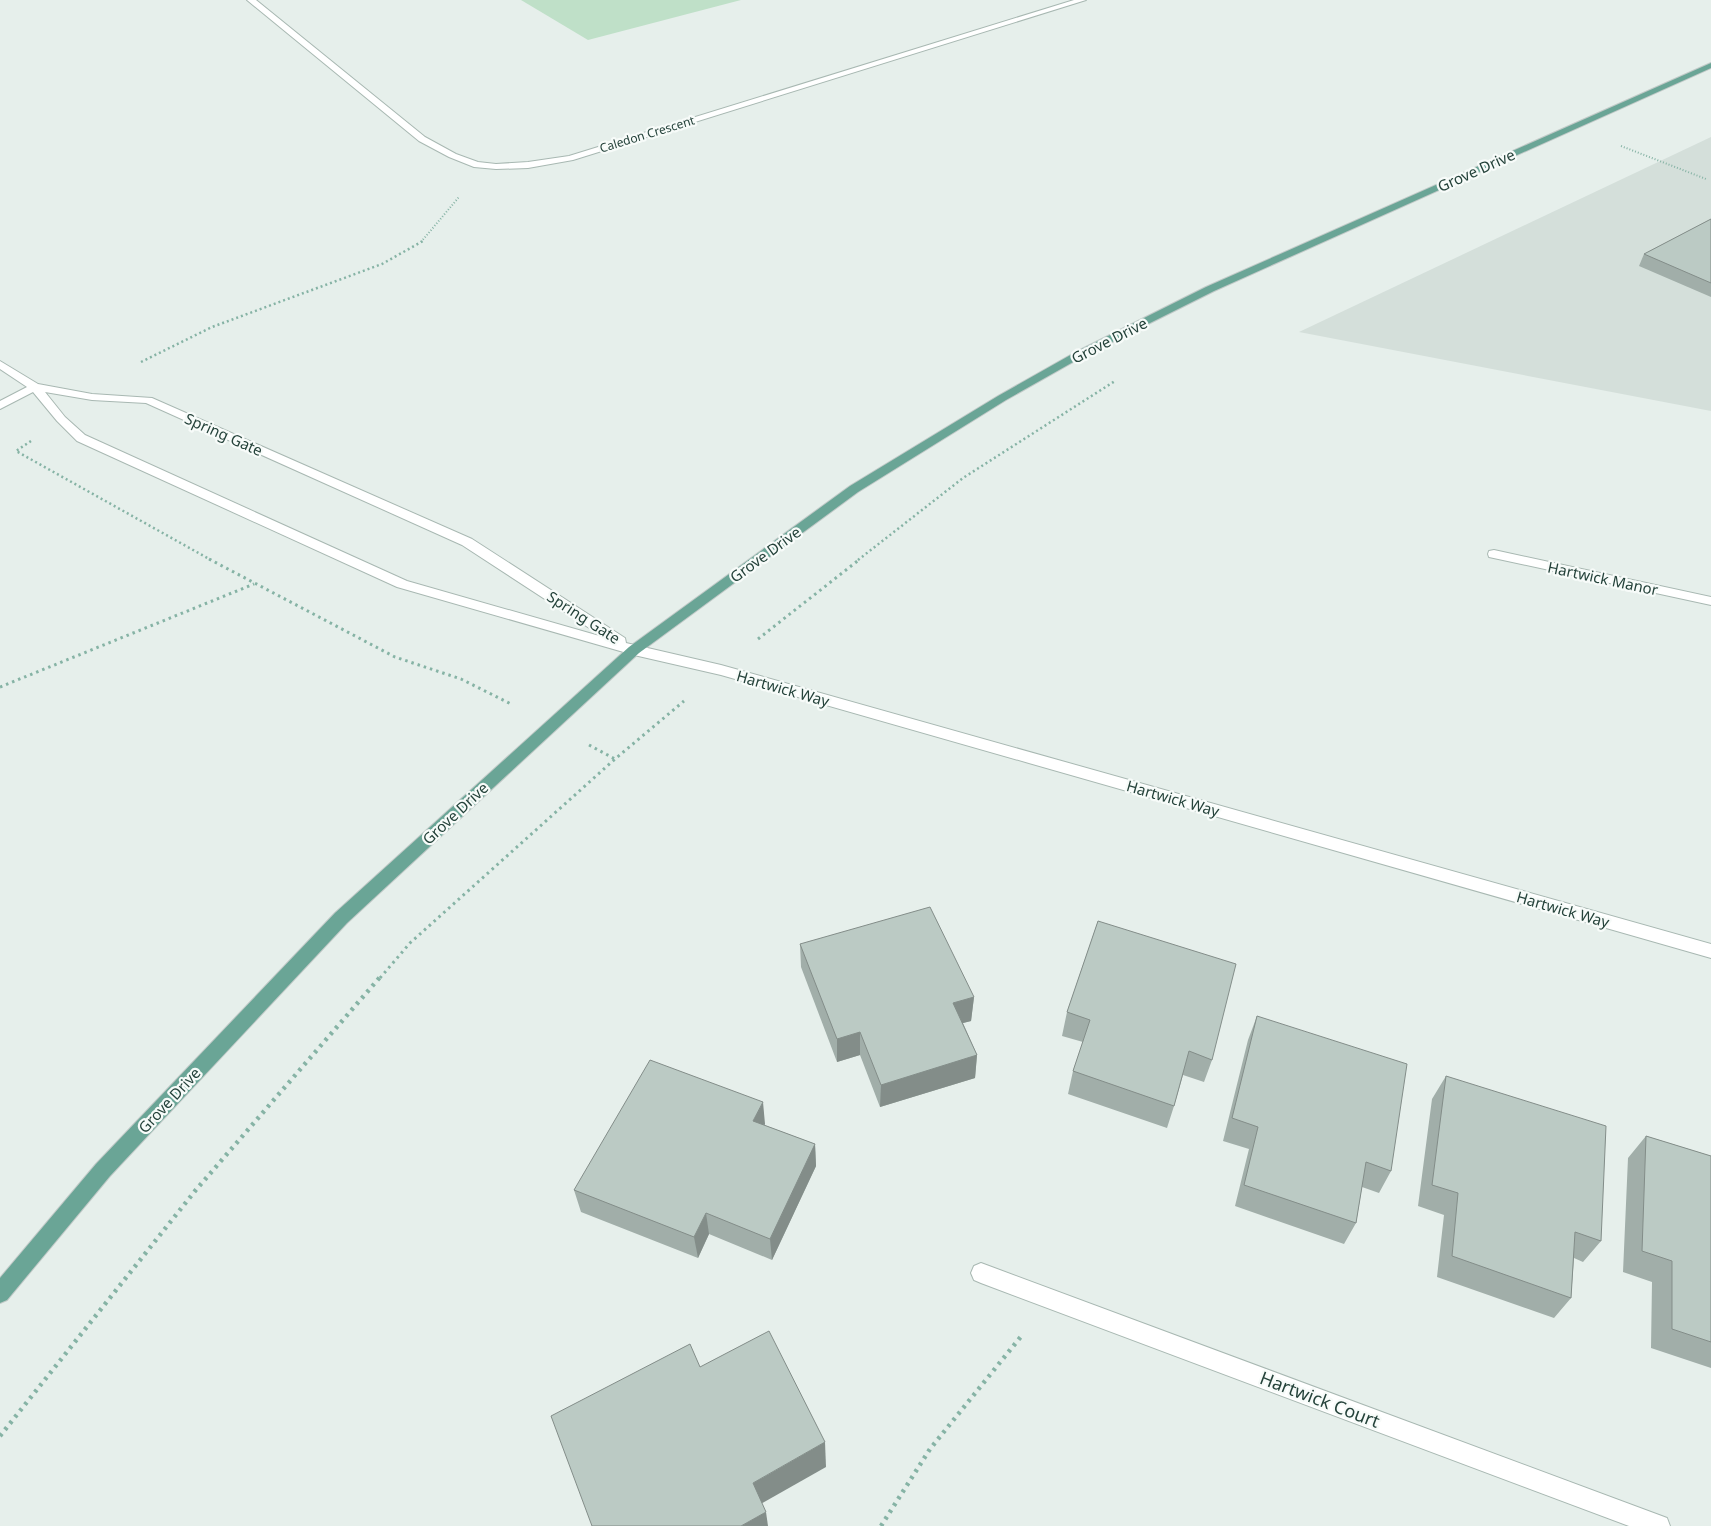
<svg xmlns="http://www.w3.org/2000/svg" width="1711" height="1526" font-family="'Noto Sans',sans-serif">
<rect width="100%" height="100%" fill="#e6efeb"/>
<!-- built -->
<path fill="#d4dfda" d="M 1711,137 L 1711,411 L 1299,332 Z"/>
<!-- green -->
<path fill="#bfe0c8" d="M 521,0 L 741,0 L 588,40 Z"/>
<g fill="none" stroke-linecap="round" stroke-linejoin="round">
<!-- minor casing -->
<g stroke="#a8b8b2" stroke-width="2">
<g id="minor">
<path d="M 247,0 L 256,0 L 425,137 L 456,154 L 478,162 L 496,164 L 528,162 L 569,156 L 1074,0 L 1086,0 L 573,160 L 528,168 L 496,169 L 474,167 L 449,157 L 419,141 Z"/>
<path d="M 0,361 L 38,384 L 92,394 L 152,398 L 472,539 L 625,638 L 626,643 L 721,665 L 1711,944 L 1711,958 L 721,675 L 634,655 L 397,587 L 77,441 L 57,421 L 33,392 L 0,409 L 0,401 L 27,387 L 0,369 ZM 45,392 L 92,400 L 146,403 L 462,545 L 603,637 L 407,581 L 85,435 L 65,417 Z"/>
<path d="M 1494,550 L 1711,597 L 1711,605 L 1489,557 L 1488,554 L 1489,551 Z"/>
<path d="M 981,1263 L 1659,1515 L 1667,1518 L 1670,1526 L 1629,1526 L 981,1283 L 974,1280 L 971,1273 L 974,1266 Z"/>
</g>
</g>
<!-- major casing -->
<g stroke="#c2cac8" stroke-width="2">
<path id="major" d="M 1711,63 L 1711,68 L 1214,291 L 1082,357 L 1006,400 L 858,492 L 639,653 L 347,923 L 110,1176 L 7,1300 L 0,1303 L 0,1278 L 96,1164 L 335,913 L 629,647 L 850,486 L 998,396 L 1074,353 L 1206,287 Z"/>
</g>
<!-- path-far3 -->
<g stroke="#86b3a5" stroke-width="2" stroke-dasharray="1 2" stroke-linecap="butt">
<path d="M 1621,146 L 1706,179"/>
<path d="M 421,242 L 459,197"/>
</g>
<!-- path-far2 -->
<g stroke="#86b3a5" stroke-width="2.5" stroke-dasharray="2 3" stroke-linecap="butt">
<path d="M 141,362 L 212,327 L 382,264 L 423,241"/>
<path d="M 31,441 L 16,451 L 211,560"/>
<path d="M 858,560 L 963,478 L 1115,381"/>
</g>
<!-- path-far1 -->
<g stroke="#86b3a5" stroke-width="3" stroke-dasharray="2.5 4" stroke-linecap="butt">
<path d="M 209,559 L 395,657 L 461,679 L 513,705"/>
<path d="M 758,639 L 860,559"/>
<path d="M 0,687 L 254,584"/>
<path d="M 589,745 L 615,759"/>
<path d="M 380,978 L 410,943 L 615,759 L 684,701"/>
</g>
<!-- path -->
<g stroke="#86b3a5" stroke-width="4.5" stroke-dasharray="3 5" stroke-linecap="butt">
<path d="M 0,1436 L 195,1191 L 381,976"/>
<path d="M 881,1526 L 930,1449 L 1023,1334"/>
</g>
<!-- minor -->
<use href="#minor" fill="#fff" fill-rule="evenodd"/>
<!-- major -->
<use href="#major" fill="#6aa596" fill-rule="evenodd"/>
</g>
<!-- wall -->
<g fill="#a1aea9">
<path d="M 1711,219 L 1711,297 L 1639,266 L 1644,254 Z"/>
<path d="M 1098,921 L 1212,1060 L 1204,1082 L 1183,1075 L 1174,1106 L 1167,1128 L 1068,1094 L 1073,1071 L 1083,1042 L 1062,1036 L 1067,1012 Z"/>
<path d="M 800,944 L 974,997 L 971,1021 L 963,1023 L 977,1055 L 975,1078 L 880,1107 L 860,1055 L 837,1062 L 801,967 Z"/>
<path d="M 1257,1016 L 1391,1171 L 1379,1193 L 1362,1187 L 1356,1223 L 1344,1244 L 1235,1206 L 1249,1149 L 1223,1141 L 1248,1040 Z"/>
<path d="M 1446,1076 L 1601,1241 L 1583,1262 L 1574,1258 L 1571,1298 L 1554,1318 L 1437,1277 L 1444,1215 L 1418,1206 L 1432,1099 Z"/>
<path d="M 765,1124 L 764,1125 L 815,1144 L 816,1166 L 772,1260 L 709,1234 L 698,1258 L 581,1212 L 574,1190 Z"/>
<path d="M 1646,1136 L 1711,1156 L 1711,1368 L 1651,1348 L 1652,1282 L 1623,1272 L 1628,1158 Z"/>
</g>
<!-- shaded-wall -->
<g fill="#838d89">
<path d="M 974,997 L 971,1021 L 951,1026 L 953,1003 Z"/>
<path d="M 860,1032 L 860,1055 L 837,1062 L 837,1039 Z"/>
<path d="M 977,1055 L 975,1078 L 880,1107 L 881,1085 Z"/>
<path d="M 763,1102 L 765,1124 L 755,1143 L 753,1121 Z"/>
<path d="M 815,1144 L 816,1166 L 772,1260 L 770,1239 Z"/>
<path d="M 706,1213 L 709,1234 L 698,1258 L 694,1237 Z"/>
<path d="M 825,1442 L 826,1467 L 757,1506 L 753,1483 Z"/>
<path d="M 766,1512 L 768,1526 L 741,1526 Z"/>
</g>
<!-- building -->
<g fill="#bbcac4" stroke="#838d89">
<path d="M 1711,219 L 1711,283 L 1644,254 Z"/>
<path d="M 930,907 L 974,997 L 953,1003 L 977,1055 L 881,1085 L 860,1032 L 837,1039 L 800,944 Z"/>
<path d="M 1098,921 L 1236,964 L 1212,1060 L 1189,1051 L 1174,1106 L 1073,1071 L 1090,1020 L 1067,1012 Z"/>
<path d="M 1257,1016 L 1407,1064 L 1391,1171 L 1366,1162 L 1356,1223 L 1244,1185 L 1258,1127 L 1232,1118 Z"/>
<path d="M 650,1060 L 763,1102 L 753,1121 L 815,1144 L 770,1239 L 706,1213 L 694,1237 L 574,1190 Z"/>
<path d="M 1446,1076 L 1606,1126 L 1601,1241 L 1575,1232 L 1571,1298 L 1452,1256 L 1458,1193 L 1432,1185 Z"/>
<path d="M 1646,1136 L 1711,1156 L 1711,1342 L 1672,1329 L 1672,1261 L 1642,1251 Z"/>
<path d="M 769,1331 L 825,1442 L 753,1483 L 766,1512 L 741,1526 L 592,1526 L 551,1416 L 690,1344 L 700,1367 Z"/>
</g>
<g text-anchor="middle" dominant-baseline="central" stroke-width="4.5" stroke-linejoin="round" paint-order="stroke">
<!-- far-street labels -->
<g font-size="12" fill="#24423a" stroke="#f7fbf9">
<text transform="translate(647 134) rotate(-17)">Caledon Crescent</text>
</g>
<!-- street labels -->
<g font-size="15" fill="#24423a" stroke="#f7fbf9">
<text transform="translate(1476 170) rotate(-24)">Grove Drive</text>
<text transform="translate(1109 340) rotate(-27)">Grove Drive</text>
<text transform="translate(224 434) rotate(24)">Spring Gate</text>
<text transform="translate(765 554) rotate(-36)">Grove Drive</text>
<text transform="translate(1603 578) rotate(12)">Hartwick Manor</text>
<text transform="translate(584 617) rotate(33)">Spring Gate</text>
<text transform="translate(783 688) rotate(16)">Hartwick Way</text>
<text transform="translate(1173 798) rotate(16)">Hartwick Way</text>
<text transform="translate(455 813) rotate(-43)">Grove Drive</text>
<text transform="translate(1563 909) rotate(16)">Hartwick Way</text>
<text transform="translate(169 1100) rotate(-47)">Grove Drive</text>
</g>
<!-- near-street labels -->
<g font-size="18" fill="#24423a" stroke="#f7fbf9">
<text transform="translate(1320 1399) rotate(21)">Hartwick Court</text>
</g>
</g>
</svg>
